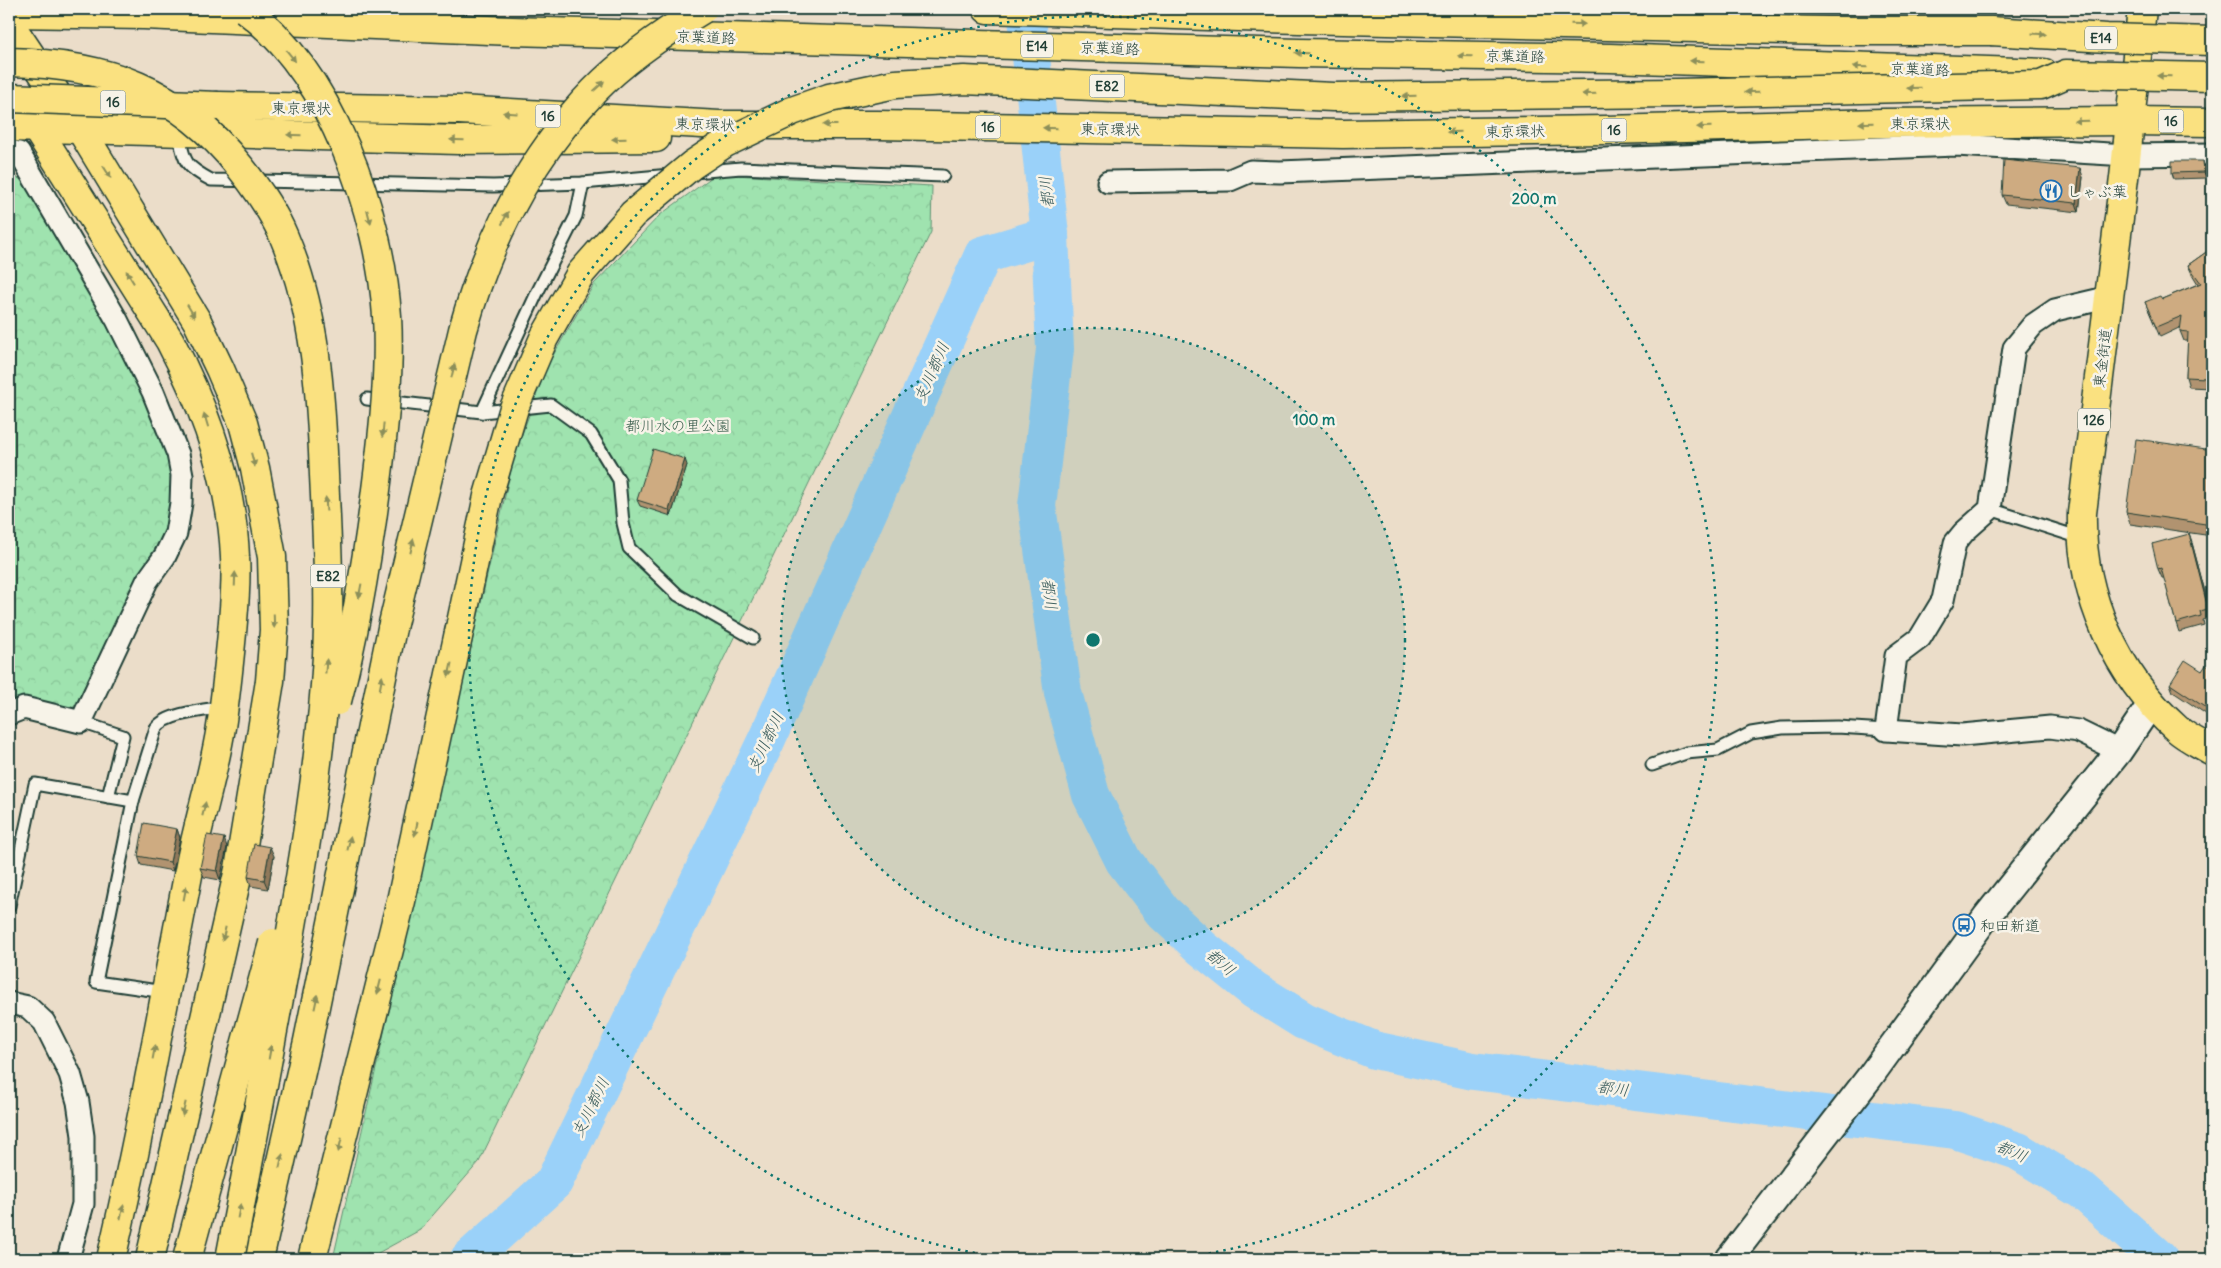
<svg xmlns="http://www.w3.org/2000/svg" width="2221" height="1268" font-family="Delius,'Klee One',sans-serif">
<defs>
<pattern id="forest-crowns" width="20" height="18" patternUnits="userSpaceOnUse" patternTransform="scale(1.25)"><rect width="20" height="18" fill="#9fe3af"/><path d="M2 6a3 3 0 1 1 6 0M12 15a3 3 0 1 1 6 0" fill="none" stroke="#88c497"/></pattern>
</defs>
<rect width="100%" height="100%" fill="#ebddc9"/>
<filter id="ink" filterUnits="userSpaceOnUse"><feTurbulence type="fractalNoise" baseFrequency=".02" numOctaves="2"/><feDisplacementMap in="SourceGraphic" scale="10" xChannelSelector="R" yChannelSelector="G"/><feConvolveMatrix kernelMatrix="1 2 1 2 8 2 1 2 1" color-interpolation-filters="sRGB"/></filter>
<g filter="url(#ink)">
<!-- forest -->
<g fill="url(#forest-crowns)" stroke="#5f9072">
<path d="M 9,174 L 30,184 L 124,352 L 168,448 L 171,480 L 171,509 L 164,534 L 133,583 L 104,649 L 74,707 L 66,709 L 15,698 L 11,701 L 9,706 Z"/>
<path d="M 716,174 L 932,186 L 931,232 L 479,1162 L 420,1230 L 367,1259 L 333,1259 L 514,456 L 547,366 L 594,284 L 660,215 Z"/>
</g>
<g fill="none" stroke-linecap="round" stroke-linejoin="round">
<!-- river -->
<g stroke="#9ad1f9" stroke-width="38">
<path d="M 1026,9 L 1050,235 L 1055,349 L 1037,506 L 1063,693 L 1091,795 L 1124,861 L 1163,912 L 1202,948 L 1254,990 L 1304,1021 L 1374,1050 L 1473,1071 L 1955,1130 L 2018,1151 L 2083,1191 L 2159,1259"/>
<path d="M 469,1259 L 554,1182 L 766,741 L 983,255 L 1050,235"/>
</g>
<!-- service casing -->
<g stroke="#1f3d34" stroke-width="15">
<g id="service">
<path d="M 178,132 C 185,162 183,165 211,180 L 493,186 L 583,183 L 670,175"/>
<path d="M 694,172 L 741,168 L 943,176"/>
<path d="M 367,399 L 482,412 L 551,405 L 591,434 L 619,480 L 623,523 L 629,548 L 678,595 L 753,638"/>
<path d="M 482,412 L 537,293 L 576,216 L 583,183"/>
<path d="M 1990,509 L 2081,538"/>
<path d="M 81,722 L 123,736 L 108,797"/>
<path d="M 1652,765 L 1686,753 L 1718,750 L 1751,733 L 1782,728 L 1837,727 L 1886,730"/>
<path d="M 133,801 L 96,982 L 165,992"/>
<path d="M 9,906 L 35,784 L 133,801 L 156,728 C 167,713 206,710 224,707"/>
</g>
</g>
<!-- minor casing -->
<g stroke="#1f3d34" stroke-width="25">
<g id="minor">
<path d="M 9,151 L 19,153 L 117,320 L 153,392 L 178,454 L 182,475 L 181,503 L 176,533 L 165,556 L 147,581 L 81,722 L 24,708 L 9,714"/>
<path d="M 1108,182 L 1230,180 L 1251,171 L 1280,172 L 1956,145 L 2127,155 L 2212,154"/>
<path d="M 2110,297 L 2055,310 L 2033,325 L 2014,348 L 1990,509 L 1964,532 L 1955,543 L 1943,600 L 1920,638 L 1896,656 L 1886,730 L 1962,735 L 2050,727 L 2078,731 L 2119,751"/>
<path d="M 9,1003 L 28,1007 L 44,1022 L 70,1074 L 78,1102 L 83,1136 L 83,1204 L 68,1259"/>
</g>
</g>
<!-- tertiary casing -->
<g stroke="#1f3d34" stroke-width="30">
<path id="tertiary" d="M 1729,1259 L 1869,1078 L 1986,917 L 2119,751 L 2151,704"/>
</g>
<!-- trunk casing -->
<g stroke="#1f3d34" stroke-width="31">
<g id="trunk">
<path d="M 2142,9 L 2124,178 L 2082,513 C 2080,594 2116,675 2177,729 C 2187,738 2201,744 2212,751"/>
<path d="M 9,23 L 72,117"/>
<path d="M 218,106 L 459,110 L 719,125 L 878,125 L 1343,134 L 1605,130 L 1883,123 L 2130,121 L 2212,122"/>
<path d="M 9,127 L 458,140 L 656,138"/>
</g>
</g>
<!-- motorway casing -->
<g stroke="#1f3d34" stroke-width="31">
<g id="motorway">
<path d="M 987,9 L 1299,19 L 1828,31 L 1991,31"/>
<path d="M 9,13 L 144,15 L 512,31 L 1299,53 L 1610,58 L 2044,73"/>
<path d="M 37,129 L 170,341 C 204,406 232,483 235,557 C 237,582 234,608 232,633 C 229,664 226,695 221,727 C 214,772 200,816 191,860 C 165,993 142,1127 111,1259"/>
<path d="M 81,130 L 197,321 L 220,369 L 243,423 L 255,468 L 272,557 L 274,630 L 270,681 L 239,869 L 150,1259"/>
<path d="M 259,1259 L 308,1041 L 392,628"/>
<path d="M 312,1259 L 401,901 L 461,623"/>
</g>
</g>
<!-- service -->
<use href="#service" stroke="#f7f3e8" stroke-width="11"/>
<!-- minor -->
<use href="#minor" stroke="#f7f3e8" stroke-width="21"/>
<!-- tertiary -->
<use href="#tertiary" stroke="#f7f3e8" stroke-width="26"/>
<!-- trunk -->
<use href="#trunk" stroke="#fae180" stroke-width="28"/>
<!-- motorway -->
<use href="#motorway" stroke="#fae180" stroke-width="28"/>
<!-- trunk-bridge casing -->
<g stroke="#1f3d34" stroke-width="31" stroke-linecap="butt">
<path id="trunk-bridge" d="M 9,98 L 218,106"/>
</g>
<!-- motorway-bridge casing -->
<g stroke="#1f3d34" stroke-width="31" stroke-linecap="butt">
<g id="motorway-bridge">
<path d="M 245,9 C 331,73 380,213 387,316 C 390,371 384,427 377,482 C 368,555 356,629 337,701"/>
<path d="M 1991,31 L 2107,38 L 2212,41"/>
<path d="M 9,62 C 106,64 178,89 240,167 C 257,188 273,211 284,237 C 316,312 321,395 324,475 C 327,535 330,596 327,656 C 321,760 303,863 285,966 C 267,1064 249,1161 230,1259"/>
<path d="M 461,623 L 488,496 L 514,408 L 544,338 L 581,273 L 633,214 L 692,165 L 725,143 L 792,111 L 829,98 L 895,84 L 964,80 L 1333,97 L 1677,93 L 2041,85 L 2066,74 L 2212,77"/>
<path d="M 392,628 L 463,330 C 488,241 529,158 594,91 C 625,59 665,32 703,9"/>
<path d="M 187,1259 L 273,943"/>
</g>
</g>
<!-- trunk-bridge -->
<use href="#trunk-bridge" stroke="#fae180" stroke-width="28"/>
<!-- motorway-bridge -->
<use href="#motorway-bridge" stroke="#fae180" stroke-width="28"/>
</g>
<!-- wall -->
<g fill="#b1936f" stroke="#1f3d34">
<path d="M 2205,167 L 2206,178 L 2174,179 L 2172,173 Z"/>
<path d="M 2083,177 L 2079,212 L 2006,204 L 2002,195 Z"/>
<path d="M 2212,248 L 2212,344 L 2210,388 L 2189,387 L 2186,377 L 2188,341 L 2184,341 L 2180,331 L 2181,327 L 2160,337 L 2145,302 L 2162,299 L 2198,284 L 2192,274 L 2188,265 Z"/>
<path d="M 2212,441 L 2212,536 L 2130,524 L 2126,512 L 2206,449 Z"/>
<path d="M 687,465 L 671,516 L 640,506 L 637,500 Z"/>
<path d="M 2192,543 L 2212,618 L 2203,620 L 2204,625 L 2179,632 L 2176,623 L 2164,578 L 2162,578 L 2158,569 Z"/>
<path d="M 2212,669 L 2212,718 L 2173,692 L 2170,684 L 2202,671 Z"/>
<path d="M 177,829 L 180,838 L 173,871 L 141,865 L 138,856 Z"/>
<path d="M 227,847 L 220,880 L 204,877 L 200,868 Z"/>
<path d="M 274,856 L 268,889 L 251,886 L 248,877 Z"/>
</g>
<!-- shaded-wall -->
<g fill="#90785a" stroke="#1f3d34">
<path d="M 2203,161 L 2205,167 L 2206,178 L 2204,172 Z"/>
<path d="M 2080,168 L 2083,177 L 2079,212 L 2076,203 Z"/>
<path d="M 2209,334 L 2212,343 L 2210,388 L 2206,378 Z"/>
<path d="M 685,459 L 687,465 L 671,516 L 669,510 Z"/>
<path d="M 2189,534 L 2192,543 L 2212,618 L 2208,609 Z"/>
<path d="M 177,829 L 180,838 L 173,871 L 170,862 Z"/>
<path d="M 224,838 L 227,847 L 220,880 L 217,871 Z"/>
<path d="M 270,847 L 274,856 L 268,889 L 264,880 Z"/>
</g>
<!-- building -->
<g fill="#ceab81" stroke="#1f3d34">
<path d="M 2004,160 L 2080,168 L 2076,203 L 2002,195 Z"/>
<path d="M 2172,161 L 2203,161 L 2204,172 L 2172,173 Z"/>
<path d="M 2212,248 L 2212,334 L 2209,334 L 2206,378 L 2186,377 L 2188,332 L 2180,331 L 2182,316 L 2156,327 L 2145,302 L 2160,296 L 2162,299 L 2201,283 L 2188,265 Z"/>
<path d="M 2136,439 L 2206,449 L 2208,440 L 2212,441 L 2212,525 L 2126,512 Z"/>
<path d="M 653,449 L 685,459 L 669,510 L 637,500 Z"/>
<path d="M 2189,534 L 2208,609 L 2200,611 L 2201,616 L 2176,623 L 2161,568 L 2158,569 L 2152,544 Z"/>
<path d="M 2185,660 L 2202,671 L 2206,665 L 2212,669 L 2212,712 L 2170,684 Z"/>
<path d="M 144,823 L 177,829 L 170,862 L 138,856 Z"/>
<path d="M 207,835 L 224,838 L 217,871 L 200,868 Z"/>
<path d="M 254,844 L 270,847 L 264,880 L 248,877 Z"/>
</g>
<!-- one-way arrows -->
<defs><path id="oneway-solid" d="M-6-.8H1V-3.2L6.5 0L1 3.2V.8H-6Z" transform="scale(1.25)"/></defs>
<g fill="#8c8f5a">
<use href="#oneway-solid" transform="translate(1578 24) rotate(1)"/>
<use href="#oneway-solid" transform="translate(2039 34) rotate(3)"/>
<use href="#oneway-solid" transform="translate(1302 53) rotate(-179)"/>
<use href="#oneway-solid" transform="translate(291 56) rotate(51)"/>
<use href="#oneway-solid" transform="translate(1465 56) rotate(-179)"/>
<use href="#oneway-solid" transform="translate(1697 61) rotate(-178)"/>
<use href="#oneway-solid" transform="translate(1860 67) rotate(-178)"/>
<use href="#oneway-solid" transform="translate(2164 76) rotate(-179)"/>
<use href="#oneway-solid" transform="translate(599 86) rotate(-43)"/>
<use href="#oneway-solid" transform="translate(1914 88) rotate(179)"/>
<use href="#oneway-solid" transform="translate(1752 92) rotate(179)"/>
<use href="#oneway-solid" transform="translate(1589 94) rotate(179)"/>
<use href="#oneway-solid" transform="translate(1409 96) rotate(179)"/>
<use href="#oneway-solid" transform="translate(510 113) rotate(-177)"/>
<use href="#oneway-solid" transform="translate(2081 121) rotate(179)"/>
<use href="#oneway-solid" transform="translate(1866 123) rotate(178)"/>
<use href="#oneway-solid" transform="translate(830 125) rotate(180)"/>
<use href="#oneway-solid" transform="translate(1704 127) rotate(178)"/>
<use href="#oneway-solid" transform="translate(1050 128) rotate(-179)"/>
<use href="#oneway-solid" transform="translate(1454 132) rotate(179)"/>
<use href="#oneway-solid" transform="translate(294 135) rotate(-178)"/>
<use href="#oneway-solid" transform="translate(619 139) rotate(178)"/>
<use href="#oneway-solid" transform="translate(457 140) rotate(-179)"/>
<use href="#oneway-solid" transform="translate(107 172) rotate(58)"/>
<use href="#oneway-solid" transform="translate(369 217) rotate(76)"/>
<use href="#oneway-solid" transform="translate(505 218) rotate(-64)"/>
<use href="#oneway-solid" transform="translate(130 277) rotate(-122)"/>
<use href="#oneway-solid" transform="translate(191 311) rotate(59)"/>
<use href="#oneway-solid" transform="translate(453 371) rotate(-77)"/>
<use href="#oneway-solid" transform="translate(206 420) rotate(-107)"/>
<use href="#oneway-solid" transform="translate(383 430) rotate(95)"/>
<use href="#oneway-solid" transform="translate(253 460) rotate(75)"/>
<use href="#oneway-solid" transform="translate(326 504) rotate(-93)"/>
<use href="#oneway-solid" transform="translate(412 546) rotate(-77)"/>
<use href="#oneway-solid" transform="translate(235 579) rotate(-88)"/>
<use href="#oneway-solid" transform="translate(360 591) rotate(101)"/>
<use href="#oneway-solid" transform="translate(274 621) rotate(88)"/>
<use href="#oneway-solid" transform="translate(326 666) rotate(-85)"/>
<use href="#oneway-solid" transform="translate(450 670) rotate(102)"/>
<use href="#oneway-solid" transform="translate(381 683) rotate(-79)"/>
<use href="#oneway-solid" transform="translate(204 809) rotate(-77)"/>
<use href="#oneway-solid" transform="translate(416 829) rotate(102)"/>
<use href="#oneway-solid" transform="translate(349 843) rotate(-78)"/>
<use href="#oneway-solid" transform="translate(185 893) rotate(-79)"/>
<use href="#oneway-solid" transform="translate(224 934) rotate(103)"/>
<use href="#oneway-solid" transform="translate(379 987) rotate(104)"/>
<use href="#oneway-solid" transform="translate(316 1002) rotate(-78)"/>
<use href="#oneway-solid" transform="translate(154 1052) rotate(-79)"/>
<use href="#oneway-solid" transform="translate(270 1052) rotate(-80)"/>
<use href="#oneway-solid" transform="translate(184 1109) rotate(103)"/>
<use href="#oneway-solid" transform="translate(340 1145) rotate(104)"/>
<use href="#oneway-solid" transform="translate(281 1161) rotate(-77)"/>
<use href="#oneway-solid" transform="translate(239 1211) rotate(-79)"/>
<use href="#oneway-solid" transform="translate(122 1212) rotate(-77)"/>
</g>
</g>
<!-- distance rings -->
<circle cx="1093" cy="640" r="312" fill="#0f766e" fill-opacity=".12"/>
<g fill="none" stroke="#0f766e" stroke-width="2.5" stroke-dasharray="2.5 5">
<circle cx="1093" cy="640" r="312"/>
<path d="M1012 1259A624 624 0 1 1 1174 1259"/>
</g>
<!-- icons -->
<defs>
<g id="restaurant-ring" transform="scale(1.125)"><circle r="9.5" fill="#f7f3e8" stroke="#1f6fb2" stroke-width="1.5"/><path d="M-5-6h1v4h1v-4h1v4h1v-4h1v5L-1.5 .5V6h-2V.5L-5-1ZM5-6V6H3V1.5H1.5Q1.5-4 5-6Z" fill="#1f6fb2"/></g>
<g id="bus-ring" transform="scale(1.125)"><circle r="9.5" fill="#f7f3e8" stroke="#1f6fb2" stroke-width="1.5"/><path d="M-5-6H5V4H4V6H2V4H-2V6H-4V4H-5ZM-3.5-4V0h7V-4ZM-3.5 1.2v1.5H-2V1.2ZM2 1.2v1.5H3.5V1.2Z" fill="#1f6fb2"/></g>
</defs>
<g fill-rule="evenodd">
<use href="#restaurant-ring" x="2051" y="191"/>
<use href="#bus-ring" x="1964" y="925"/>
</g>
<g text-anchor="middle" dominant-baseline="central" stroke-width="5" stroke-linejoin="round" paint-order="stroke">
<!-- shield labels -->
<g fill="#f7f3e8" stroke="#60746a" stroke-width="1">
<rect x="2085" y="26.5" width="32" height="23" rx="4"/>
<rect x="1021" y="34.5" width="32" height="23" rx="4"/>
<rect x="1089.5" y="74.5" width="35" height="23" rx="4"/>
<rect x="100.5" y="90.5" width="25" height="23" rx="4"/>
<rect x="535.5" y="104.5" width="25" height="23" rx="4"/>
<rect x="2158.5" y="109.5" width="25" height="23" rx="4"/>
<rect x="975.5" y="115.5" width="25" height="23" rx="4"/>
<rect x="1601.5" y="118.5" width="25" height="23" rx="4"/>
<rect x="2078" y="408.5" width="32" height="23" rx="4"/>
<rect x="310.5" y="564.5" width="35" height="23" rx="4"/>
</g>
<g font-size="14" font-weight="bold" fill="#1f3d34">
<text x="2101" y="38">E14</text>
<text x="1037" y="46">E14</text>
<text x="1107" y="86">E82</text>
<text x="113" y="102">16</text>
<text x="548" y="116">16</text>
<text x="2171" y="121">16</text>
<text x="988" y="127">16</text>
<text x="1614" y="130">16</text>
<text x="2094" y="420">126</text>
<text x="328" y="576">E82</text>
</g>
<!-- street labels -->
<g font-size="15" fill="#1f3d34" stroke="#f7f3e8">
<text transform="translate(706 37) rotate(2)">京葉道路</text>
<text transform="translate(1110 48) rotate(2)">京葉道路</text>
<text transform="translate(1515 56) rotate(1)">京葉道路</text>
<text transform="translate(1920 69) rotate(2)">京葉道路</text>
<text transform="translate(301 108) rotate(1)">東京環状</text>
<text x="1920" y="123">東京環状</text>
<text transform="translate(705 124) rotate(2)">東京環状</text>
<text transform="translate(1110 129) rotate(1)">東京環状</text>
<text transform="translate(1515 131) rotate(-1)">東京環状</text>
<text transform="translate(2102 358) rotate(-83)">東金街道</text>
</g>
<!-- poi labels -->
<g font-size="15" fill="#1f3d34" stroke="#f7f3e8" text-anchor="start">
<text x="2067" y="191">しゃぶ葉</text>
<text x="1980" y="925">和田新道</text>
</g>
<!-- park labels -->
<g font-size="15" fill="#395e4d" stroke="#f7f3e8">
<text x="678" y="425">都川水の里公園</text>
</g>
<!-- water labels -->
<g font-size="16" font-style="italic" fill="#385b5b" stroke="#f7f3e8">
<text transform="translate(1046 192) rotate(-96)">都川</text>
<text transform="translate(931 372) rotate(-66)">支川都川</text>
<text transform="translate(1050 594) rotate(82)">都川</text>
<text transform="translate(765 742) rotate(-65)">支川都川</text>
<text transform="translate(1221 962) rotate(40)">都川</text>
<text transform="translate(1613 1088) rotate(7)">都川</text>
<text transform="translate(590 1107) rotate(-64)">支川都川</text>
<text transform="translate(2012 1151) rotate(23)">都川</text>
</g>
</g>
<circle cx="1093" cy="640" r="8" fill="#0f766e" stroke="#f7f3e8" stroke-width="2.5"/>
<g font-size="15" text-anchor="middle" font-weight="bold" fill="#0f766e" stroke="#f7f3e8" stroke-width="5" stroke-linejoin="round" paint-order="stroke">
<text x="1534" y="204">200 m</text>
<text x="1314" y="425">100 m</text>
</g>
<!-- margin -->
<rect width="2221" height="1268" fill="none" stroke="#f7f3e8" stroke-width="30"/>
<rect x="15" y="15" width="2191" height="1238" fill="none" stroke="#1f3d34" stroke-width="2" filter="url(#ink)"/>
</svg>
